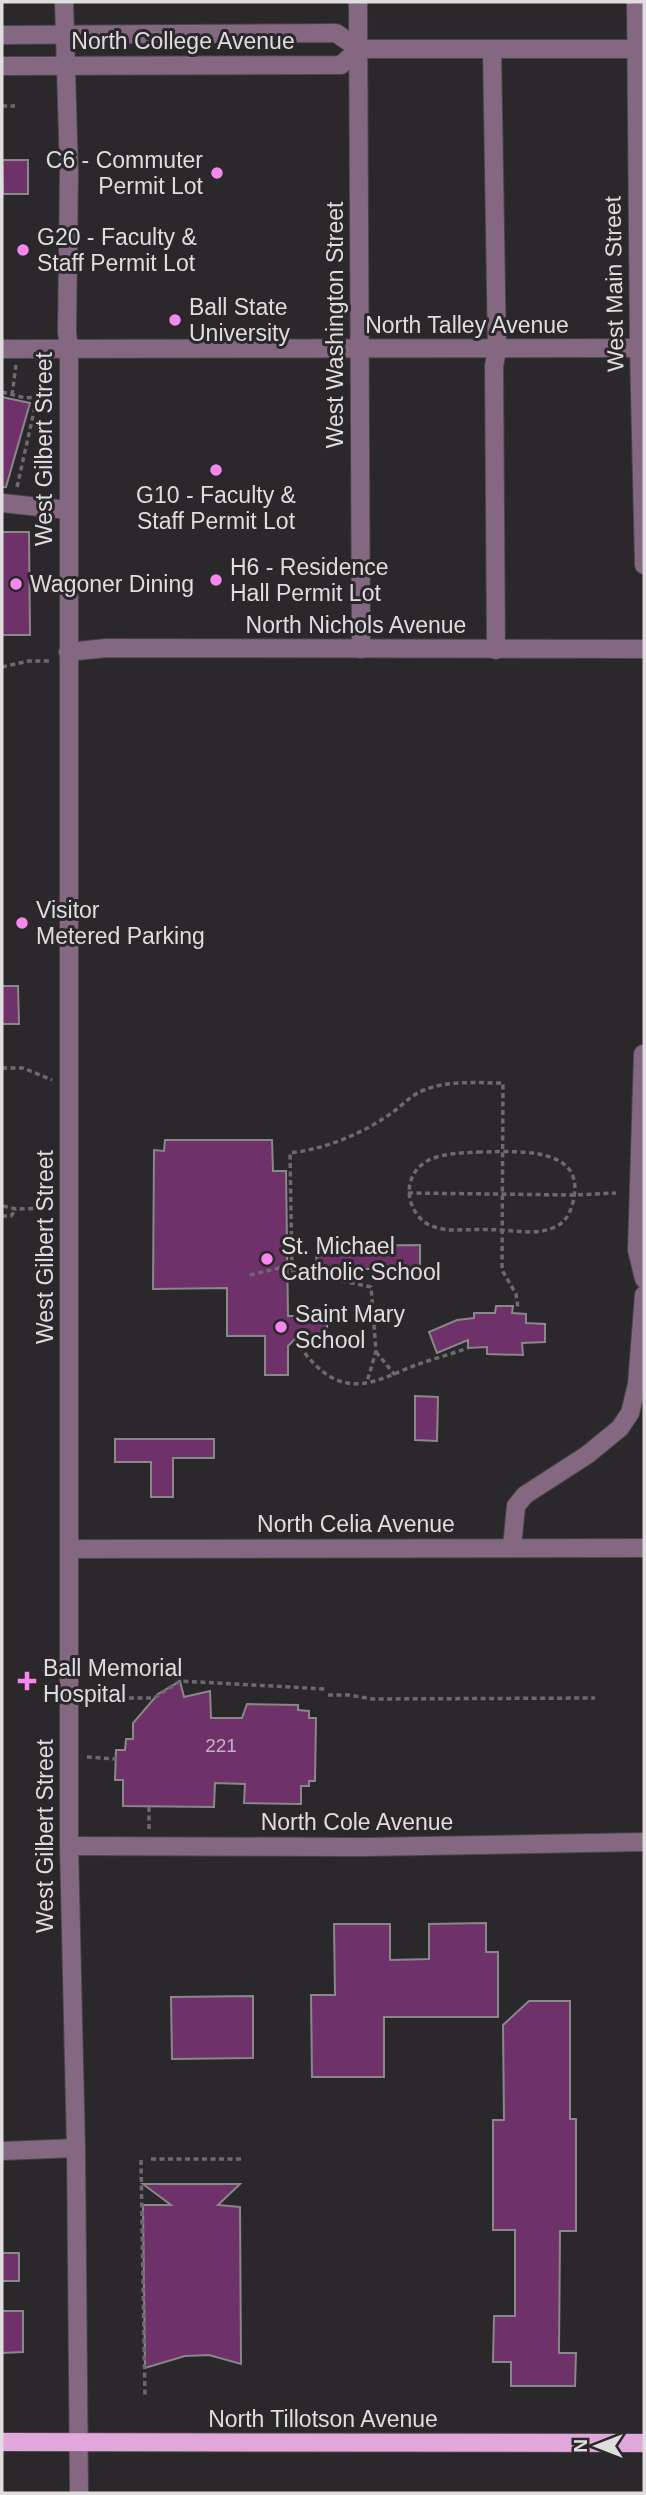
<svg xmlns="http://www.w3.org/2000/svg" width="646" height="2495" font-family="Arial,sans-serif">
<rect width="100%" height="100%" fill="#2a282a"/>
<!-- building -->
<g fill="#6e3169" stroke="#8a8789" stroke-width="2">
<path d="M 2,160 L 28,160 L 28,194 L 3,194 Z"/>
<path d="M 2,397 L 30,403 L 6,487 L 2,487 Z"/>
<path d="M 2,532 L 29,532 L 30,635 L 2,635 Z"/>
<path d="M 2,986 L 18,986 L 19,1024 L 2,1024 Z"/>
<path d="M 165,1140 L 272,1140 L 273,1171 L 286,1171 L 288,1316 L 327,1316 L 327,1335 L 300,1334 L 288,1346 L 288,1375 L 265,1375 L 265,1336 L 227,1336 L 227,1288 L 153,1289 L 154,1150 L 164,1151 Z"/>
<path d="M 420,1245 L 420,1268 L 317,1270 L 316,1246 Z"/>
<path d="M 496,1306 L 513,1306 L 512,1313 L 526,1314 L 526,1323 L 545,1324 L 545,1342 L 522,1343 L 523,1355 L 487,1354 L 487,1347 L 468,1348 L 468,1340 L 437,1353 L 429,1332 L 457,1320 L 474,1318 L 474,1313 L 495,1313 Z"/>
<path d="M 415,1396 L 438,1397 L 437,1441 L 415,1440 Z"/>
<path d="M 115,1439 L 214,1439 L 214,1458 L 173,1458 L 173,1497 L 151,1497 L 151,1462 L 115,1462 Z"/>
<path d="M 180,1681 L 184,1697 L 210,1691 L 211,1718 L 242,1718 L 247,1704 L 298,1705 L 298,1710 L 309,1711 L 309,1718 L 316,1718 L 315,1781 L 309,1781 L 309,1786 L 301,1786 L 301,1804 L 244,1803 L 245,1784 L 215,1783 L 214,1807 L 123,1806 L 123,1780 L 115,1780 L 116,1750 L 125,1750 L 126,1739 L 133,1739 L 133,1723 L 158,1694 Z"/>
<path d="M 486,1923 L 486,1952 L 498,1952 L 498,2017 L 384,2017 L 384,2077 L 312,2077 L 311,1995 L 335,1995 L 334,1924 L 390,1924 L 390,1960 L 429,1959 L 429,1924 Z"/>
<path d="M 253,1996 L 253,2058 L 172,2059 L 171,1997 Z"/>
<path d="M 529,2001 L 570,2001 L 570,2119 L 576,2119 L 576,2231 L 560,2231 L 559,2353 L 576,2353 L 575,2386 L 511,2386 L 511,2362 L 493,2362 L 494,2316 L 515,2316 L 515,2230 L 493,2230 L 493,2120 L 504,2120 L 503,2025 Z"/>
<path d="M 143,2184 L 240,2184 L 218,2205 L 240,2207 L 241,2364 L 209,2355 L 185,2356 L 145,2368 L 143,2205 L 171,2205 Z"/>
<rect x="2" y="2253" width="17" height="28"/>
<path d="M 2,2311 L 23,2311 L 23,2352 L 2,2353 Z"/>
</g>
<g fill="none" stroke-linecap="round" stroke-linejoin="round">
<!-- minor casing -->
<g stroke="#474547" stroke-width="20">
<g id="minor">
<path d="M 64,2 L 69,171 L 67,332 L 69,349 L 69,1846 L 76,2148 L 79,2493"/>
<path d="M 358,2 L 361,649"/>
<path d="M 636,2 L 639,348 L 644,565"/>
<path d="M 2,35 L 336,33 L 359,49 L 644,49"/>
<path d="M 492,49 L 497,350 L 494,366 L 496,650"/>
<path d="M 2,66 L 341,65 L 359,49"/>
<path d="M 2,349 L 644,348"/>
<path d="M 2,503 L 68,510"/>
<path d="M 68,652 L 106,648 L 644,649"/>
<path d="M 643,1054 L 637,1250 L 644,1279"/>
<path d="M 512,1547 L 516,1506 L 525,1495 L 587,1455 L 620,1428 L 630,1413 L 637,1384 L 644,1295"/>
<path d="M 69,1549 L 644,1548"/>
<path d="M 69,1846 L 365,1847 L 644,1842"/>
<path d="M 2,2151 L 76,2148"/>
</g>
</g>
<!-- major casing -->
<g stroke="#474547" stroke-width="20">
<path id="major" d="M 2,2442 L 644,2443"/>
</g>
<!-- path -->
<g stroke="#6c6a6c" stroke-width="3.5" stroke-dasharray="5 3.5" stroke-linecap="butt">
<path d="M 2,106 L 15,106"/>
<path d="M 2,392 L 25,398 L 51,396"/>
<path d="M 12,395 L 16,365"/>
<path d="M 17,487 L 37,398"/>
<path d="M 2,667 L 29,661 L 52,661"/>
<path d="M 2,1068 L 23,1068 L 52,1080"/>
<path d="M 478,1152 C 510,1152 584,1144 574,1197 C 572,1209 567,1222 555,1227 C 538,1235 519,1231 501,1230 C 483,1229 465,1230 447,1230 C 438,1228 428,1226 422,1220 C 403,1202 405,1172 429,1160 C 443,1153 464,1153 478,1152 Z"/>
<path d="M 408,1193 L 575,1195 L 616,1193"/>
<path d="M 3,1206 L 16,1209 L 52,1208"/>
<path d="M 2,1216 L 11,1216 L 16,1209"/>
<path d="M 292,1270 L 290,1153 C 326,1149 364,1133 393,1112 C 404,1104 411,1095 424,1090 C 449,1080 477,1083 503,1083 L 502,1270 L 516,1294 L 518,1308"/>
<path d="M 250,1275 L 279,1268 L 371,1287 L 376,1351 L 367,1382"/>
<path d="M 294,1340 C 307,1356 322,1377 343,1382 C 368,1389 394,1373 416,1365 C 433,1359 451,1354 468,1348"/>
<path d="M 376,1352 L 395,1375"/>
<path d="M 328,1695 L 349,1695 L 372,1699 L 595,1698"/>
<path d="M 112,1698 L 154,1698 L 180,1681 L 326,1689"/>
<path d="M 87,1757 L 116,1759"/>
<path d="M 149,1807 L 149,1829"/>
<path d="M 151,2159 L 241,2159"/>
<path d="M 141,2160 L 145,2397"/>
</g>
<!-- minor -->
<use href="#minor" stroke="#846881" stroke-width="18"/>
<!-- major -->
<use href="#major" stroke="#e1a6da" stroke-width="18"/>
</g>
<!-- markers -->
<g fill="#f688ed" stroke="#2a282a" stroke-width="2.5">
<circle cx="217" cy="173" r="7"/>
<circle cx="23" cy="250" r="7"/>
<circle cx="175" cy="320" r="7"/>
<circle cx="216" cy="470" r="7"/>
<circle cx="216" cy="580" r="7"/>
<circle cx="16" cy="584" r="7"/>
<circle cx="22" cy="923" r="7"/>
<circle cx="267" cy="1259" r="7"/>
<circle cx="281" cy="1327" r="7"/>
<path d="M23.5 1670.5h7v7h7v7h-7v7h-7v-7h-7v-7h7z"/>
</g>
<g text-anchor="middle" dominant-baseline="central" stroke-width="6" stroke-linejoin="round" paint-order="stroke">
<!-- number labels -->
<g font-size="19" fill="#c3b2c1">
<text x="221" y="1745">221</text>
</g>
<!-- street labels -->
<g font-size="23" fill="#dfddde" stroke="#2a282a">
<text x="183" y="41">North College Avenue</text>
<text transform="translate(614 284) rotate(-91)">West Main Street</text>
<text transform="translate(335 325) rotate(-90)">West Washington Street</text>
<text x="467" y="325">North Talley Avenue</text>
<text transform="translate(44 449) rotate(-90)">West Gilbert Street</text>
<text x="356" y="625">North Nichols Avenue</text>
<text transform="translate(45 1247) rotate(-90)">West Gilbert Street</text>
<text x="356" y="1524">North Celia Avenue</text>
<text x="357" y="1822">North Cole Avenue</text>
<text transform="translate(45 1836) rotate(-90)">West Gilbert Street</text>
<text x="323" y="2419">North Tillotson Avenue</text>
</g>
<!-- poi labels -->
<g font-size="23" fill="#dfddde" stroke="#2a282a" text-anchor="start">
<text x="203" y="160" text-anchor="end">C6 - Commuter<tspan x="203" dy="26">Permit Lot</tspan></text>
<text x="37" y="237">G20 - Faculty &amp;<tspan x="37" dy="26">Staff Permit Lot</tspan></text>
<text x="189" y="307">Ball State<tspan x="189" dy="26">University</tspan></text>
<text x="216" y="495" text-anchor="middle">G10 - Faculty &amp;<tspan x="216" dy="26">Staff Permit Lot</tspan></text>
<text x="230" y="567">H6 - Residence<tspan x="230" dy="26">Hall Permit Lot</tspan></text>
<text x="30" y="584">Wagoner Dining</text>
<text x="36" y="910">Visitor<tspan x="36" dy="26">Metered Parking</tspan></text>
<text x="281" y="1246">St. Michael<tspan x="281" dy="26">Catholic School</tspan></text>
<text x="295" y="1314">Saint Mary<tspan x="295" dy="26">School</tspan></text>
<text x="43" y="1668">Ball Memorial<tspan x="43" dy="26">Hospital</tspan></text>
</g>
</g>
<!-- border -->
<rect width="646" height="2495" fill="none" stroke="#dfddde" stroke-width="7"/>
<!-- north arrow -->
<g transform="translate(597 2446) rotate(270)" stroke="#2a282a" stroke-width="5" paint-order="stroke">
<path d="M0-5L12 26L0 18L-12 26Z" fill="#dfddde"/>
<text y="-10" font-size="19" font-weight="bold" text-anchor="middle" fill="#dfddde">N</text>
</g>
</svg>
